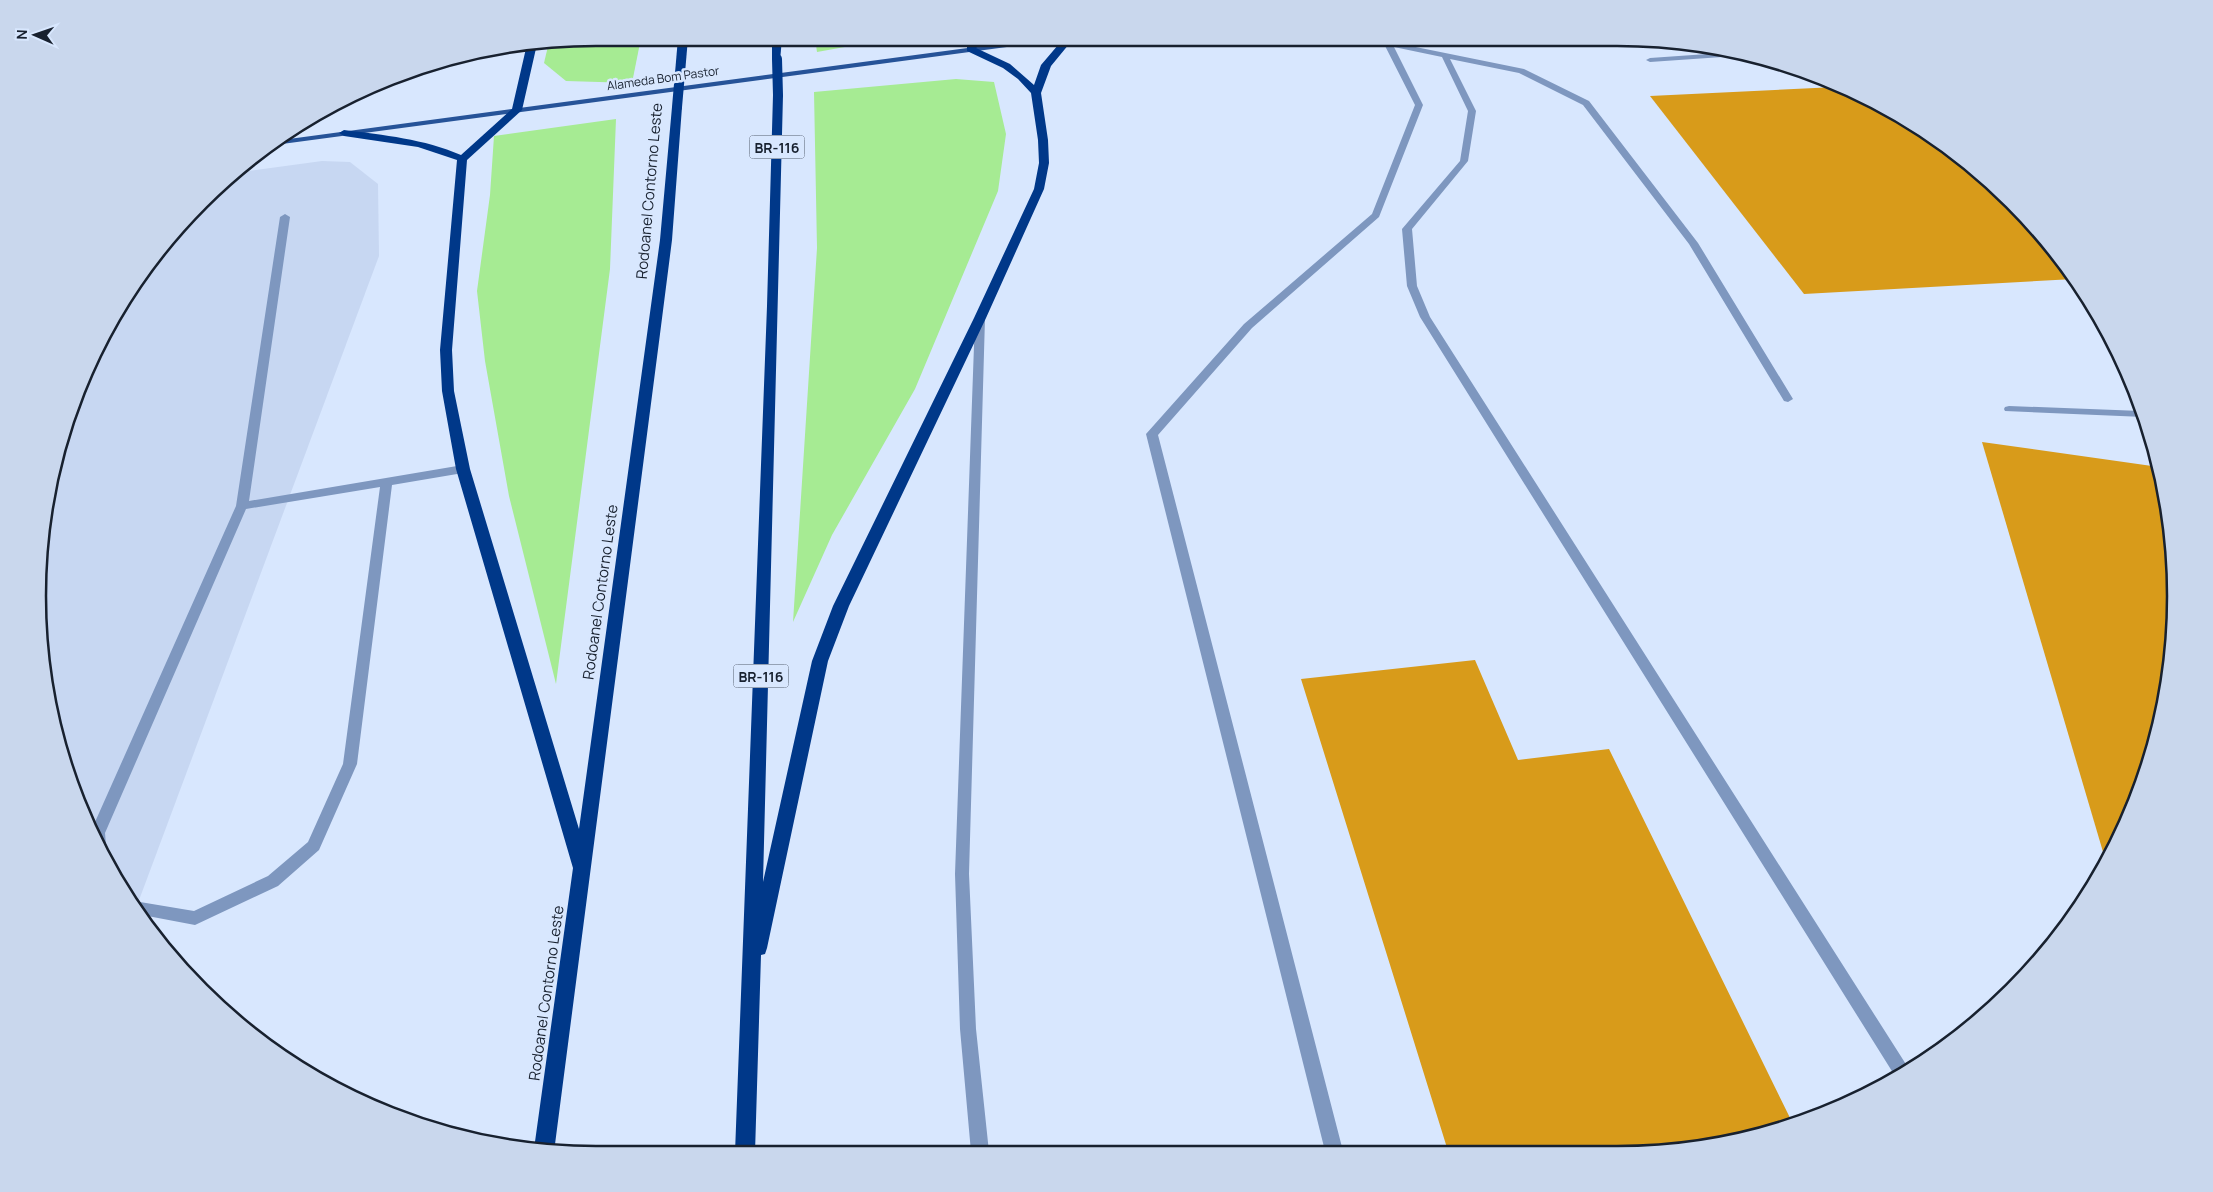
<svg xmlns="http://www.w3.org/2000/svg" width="2213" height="1192" font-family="Manrope,sans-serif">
<rect width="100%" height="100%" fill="#d8e7fe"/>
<!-- built -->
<path fill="#c7d7f2" d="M 322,161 L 350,162 L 378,184 L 379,256 L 135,911 L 80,810 L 56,740 L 39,633 L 39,559 L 56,452 L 80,382 L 131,286 L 176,228 L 234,173 Z"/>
<!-- green -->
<g fill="#a6eb93">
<path d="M 596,38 L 641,38 L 632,83 L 566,81 L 544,63 L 549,42 Z"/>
<path d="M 815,38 L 895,38 L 817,52 Z"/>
<path d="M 956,79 L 994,82 L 1006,134 L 998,191 L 915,389 L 832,535 L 793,622 L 817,248 L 814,92 Z"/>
<path d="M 616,119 L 610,269 L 556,684 L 509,496 L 485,361 L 477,291 L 490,195 L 494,136 Z"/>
</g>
<!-- building -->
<g fill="#d89b1a">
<path d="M 1836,87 L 1896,112 L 1985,176 L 2060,256 L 2074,279 L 1804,294 L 1650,96 Z"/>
<path d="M 1982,442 L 2159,467 L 2174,559 L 2171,669 L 2146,775 L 2106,862 Z"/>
<path d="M 1475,660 L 1518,760 L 1609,749 L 1794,1126 L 1690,1150 L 1448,1151 L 1301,679 Z"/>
</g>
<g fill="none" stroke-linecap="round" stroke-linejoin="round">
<!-- minor -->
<g fill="#7e97bf" fill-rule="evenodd">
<path d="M 1381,38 L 1389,38 L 1391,42 L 1524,69 L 1589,101 L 1698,243 L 1793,399 L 1788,402 L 1784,401 L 1689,244 L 1583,105 L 1519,73 L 1450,59 L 1476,111 L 1468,161 L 1412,229 L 1417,286 L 1430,317 L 1909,1069 L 1895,1076 L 1420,317 L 1407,286 L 1402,229 L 1460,161 L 1468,111 L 1442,57 L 1394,47 L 1423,105 L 1379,217 L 1252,328 L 1158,435 L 1343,1151 L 1325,1151 L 1146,434 L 1244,324 L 1372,214 L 1415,105 Z"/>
<path d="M 1736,52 L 1751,55 L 1650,62 L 1646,60 L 1650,58 Z"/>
<path d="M 285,214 L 290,217 L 249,501 L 463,465 L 469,469 L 463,473 L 392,485 L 357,764 L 319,850 L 278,886 L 195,925 L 137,914 L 128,900 L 194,911 L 268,876 L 308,842 L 343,764 L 380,487 L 246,509 L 105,833 L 106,845 L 102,850 L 91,831 L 236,506 L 280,217 Z"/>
<path d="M 980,315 L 985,318 L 969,874 L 976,1029 L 989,1152 L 971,1152 L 960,1029 L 955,874 L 975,318 Z"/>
<path d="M 2009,406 L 2141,411 L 2144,417 L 2005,411 L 2004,409 L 2005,407 Z"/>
</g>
<!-- major -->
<path fill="#265398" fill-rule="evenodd" d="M 1042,38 L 1063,38 L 1059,40 L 267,146 L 274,141 Z"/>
<!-- highway -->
<g fill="#003889" fill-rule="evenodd">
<path d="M 678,38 L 688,38 L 685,73 L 680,76 L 675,73 Z"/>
<path d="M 772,38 L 782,38 L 780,61 L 774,61 L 772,59 Z"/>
<path d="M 978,38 L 988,38 L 976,48 L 1010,64 L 1034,85 L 1041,65 L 1064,38 L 1074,38 L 1051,66 L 1041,93 L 1048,140 L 1049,163 L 1044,189 L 986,318 L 849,606 L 828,661 L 767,948 L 765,954 L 761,955 L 755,1153 L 735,1153 L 767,306 L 773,95 L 778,92 L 783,95 L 763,882 L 812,661 L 833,606 L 974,318 L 1034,189 L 1039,163 L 1038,140 L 1031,93 L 1018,79 L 1003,68 L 967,51 L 967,47 Z"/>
<path d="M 527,44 L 537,44 L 522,110 L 467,160 L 452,350 L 454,391 L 470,469 L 579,829 L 660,240 L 672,107 L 677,104 L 682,107 L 672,240 L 660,334 L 554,1152 L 534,1149 L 573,868 L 456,469 L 442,391 L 440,350 L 457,160 L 418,147 L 344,136 L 339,133 L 344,130 C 384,135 424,139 461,155 L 512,109 Z"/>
</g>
<!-- highway-bridge -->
<g stroke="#003889" stroke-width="10">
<path d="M 777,59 L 778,95"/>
<path d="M 677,107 L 680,73"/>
</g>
</g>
<g text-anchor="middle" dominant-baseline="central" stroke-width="5" stroke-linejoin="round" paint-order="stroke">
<!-- far-street labels -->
<g font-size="12" fill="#18212f" stroke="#d8e7fe">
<text transform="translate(663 78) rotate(-8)">Alameda Bom Pastor</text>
</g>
<!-- shield labels -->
<g fill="#d8e7fe" stroke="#525c6d" stroke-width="1">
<rect x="749.5" y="135.5" width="55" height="23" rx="4"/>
<rect x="733.5" y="664.5" width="55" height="23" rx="4"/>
</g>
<g font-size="14" font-weight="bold" fill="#18212f">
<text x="777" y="147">BR-116</text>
<text x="761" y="676">BR-116</text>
</g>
<!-- street labels -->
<g font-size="15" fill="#18212f" stroke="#d8e7fe">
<text transform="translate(649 191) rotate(-85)">Rodoanel Contorno Leste</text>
<text transform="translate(600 592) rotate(-82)">Rodoanel Contorno Leste</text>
<text transform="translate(546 993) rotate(-82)">Rodoanel Contorno Leste</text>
</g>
</g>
<!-- crop -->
<path d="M0 0H2213V1192H0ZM596 46H1617A550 550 0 0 1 2167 596V596A550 550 0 0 1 1617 1146H596A550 550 0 0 1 46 596V596A550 550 0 0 1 596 46Z" fill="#c9d7ed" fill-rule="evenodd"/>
<path fill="none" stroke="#18212f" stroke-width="2.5" d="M596 46H1617A550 550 0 0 1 2167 596V596A550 550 0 0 1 1617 1146H596A550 550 0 0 1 46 596V596A550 550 0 0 1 596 46Z"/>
<!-- north arrow -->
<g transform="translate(35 35) rotate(272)" stroke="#d8e7fe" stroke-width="4" paint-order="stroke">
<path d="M0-4L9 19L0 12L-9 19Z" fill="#18212f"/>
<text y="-8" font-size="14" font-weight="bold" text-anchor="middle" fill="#18212f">N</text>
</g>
</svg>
